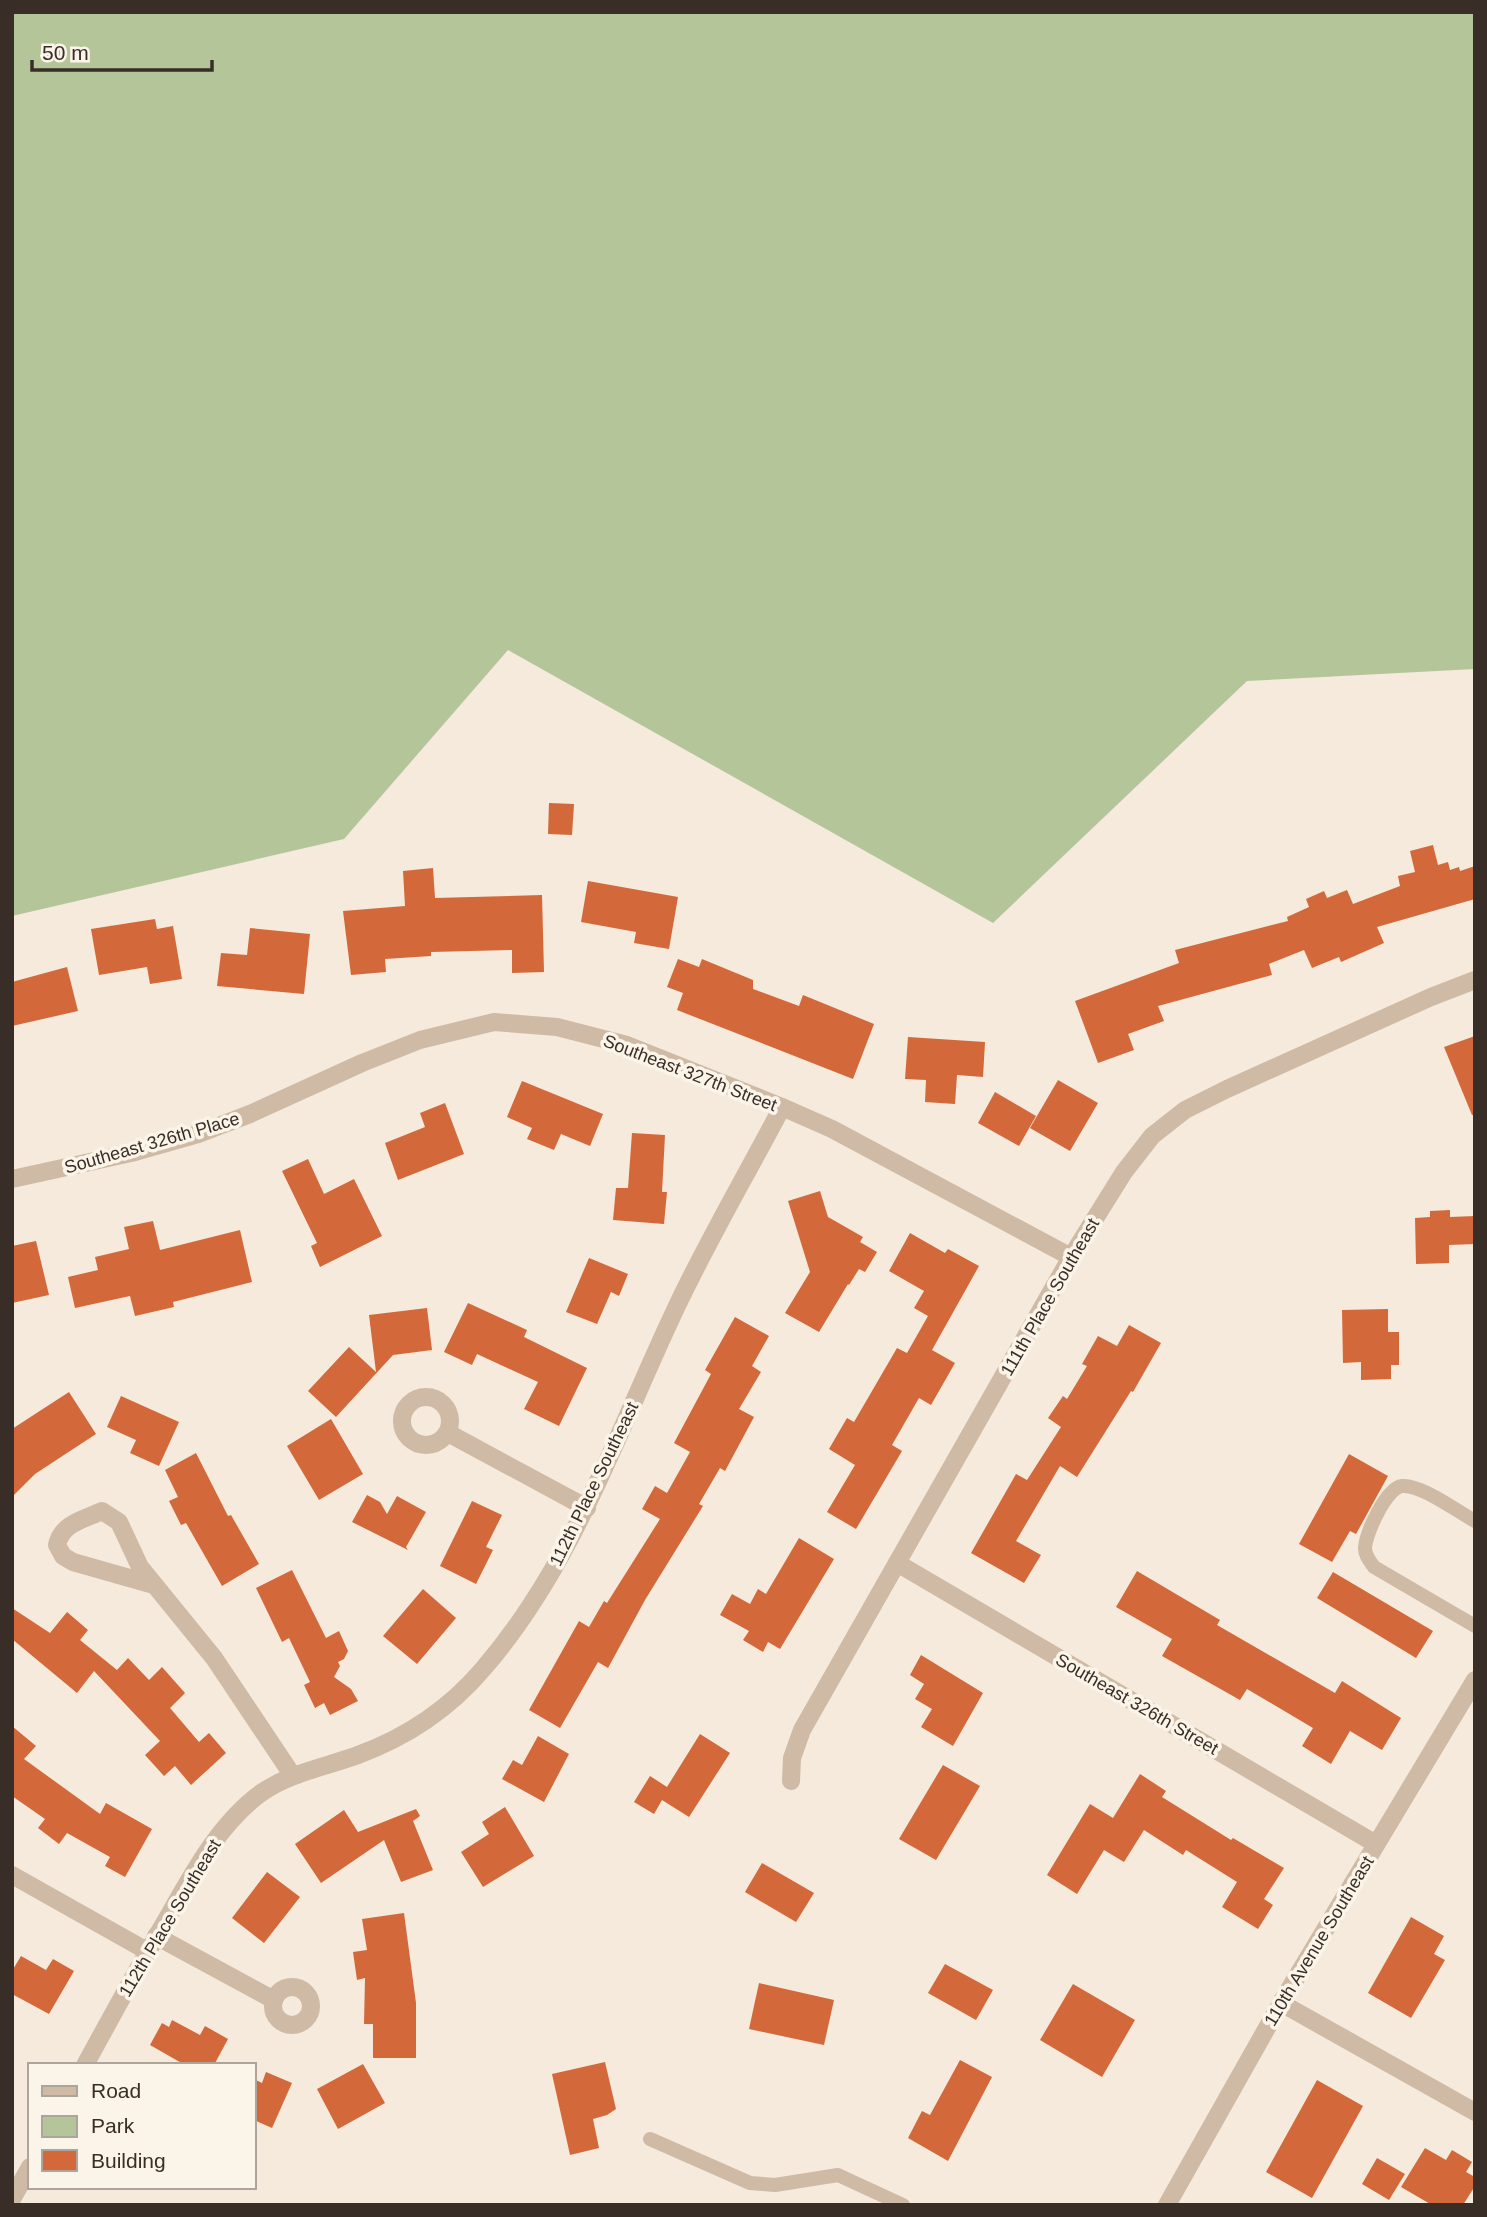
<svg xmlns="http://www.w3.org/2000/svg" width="1487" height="2217" font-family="Arial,sans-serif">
<rect width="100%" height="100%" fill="#f5eadb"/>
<!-- green -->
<path fill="#b4c599" d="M 12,12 L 1475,12 L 1475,669 L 1247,681 L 993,923 L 508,650 L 344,839 L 12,916 Z"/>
<!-- building -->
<g fill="#d3683a">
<path d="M 549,803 L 574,804 L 572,835 L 548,834 Z"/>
<path d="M 1433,845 L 1438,865 L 1448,862 L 1450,870 L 1459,867 L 1460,871 L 1475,866 L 1475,899 L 1377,927 L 1384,943 L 1341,962 L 1339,957 L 1312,968 L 1304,950 L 1269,964 L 1272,975 L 1158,1006 L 1164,1021 L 1128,1034 L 1134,1050 L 1098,1063 L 1075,1001 L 1179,963 L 1175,950 L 1288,921 L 1287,917 L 1309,907 L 1306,899 L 1324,891 L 1327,898 L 1347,890 L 1353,904 L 1400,886 L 1398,876 L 1415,872 L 1410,851 Z"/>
<path d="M 433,868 L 435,898 L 542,895 L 544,972 L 512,973 L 512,950 L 431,952 L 431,956 L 385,959 L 386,972 L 351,975 L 343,911 L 405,906 L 403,871 Z"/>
<path d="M 588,881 L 678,897 L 669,949 L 634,943 L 636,932 L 581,922 Z"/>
<path d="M 155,919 L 157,929 L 173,926 L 182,979 L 150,984 L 147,967 L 99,975 L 91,929 Z"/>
<path d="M 250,928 L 310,934 L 304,994 L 217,986 L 221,953 L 247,955 Z"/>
<path d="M 678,959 L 699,967 L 702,959 L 753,980 L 753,989 L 799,1006 L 803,995 L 874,1024 L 853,1079 L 677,1010 L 683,993 L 667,987 Z"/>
<path d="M 67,967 L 78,1011 L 12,1026 L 12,982 Z"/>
<path d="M 1475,1036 L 1475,1115 L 1472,1115 L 1444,1047 Z"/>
<path d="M 908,1037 L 985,1042 L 983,1077 L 957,1075 L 955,1104 L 925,1102 L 926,1080 L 905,1079 Z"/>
<path d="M 1058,1080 L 1098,1103 L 1070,1151 L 1030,1128 Z"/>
<path d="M 522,1081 L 603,1114 L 590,1146 L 561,1134 L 554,1150 L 527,1139 L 532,1128 L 507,1117 Z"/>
<path d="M 995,1092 L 1036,1116 L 1019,1146 L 978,1123 Z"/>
<path d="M 445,1103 L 464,1154 L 398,1180 L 385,1143 L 425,1127 L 420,1113 Z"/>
<path d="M 632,1133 L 665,1135 L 662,1192 L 667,1192 L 664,1224 L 613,1220 L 616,1188 L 628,1188 Z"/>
<path d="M 308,1159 L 324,1194 L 354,1179 L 382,1236 L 320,1267 L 311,1246 L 317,1243 L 282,1171 Z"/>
<path d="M 820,1191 L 828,1217 L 863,1237 L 860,1242 L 877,1252 L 865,1272 L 859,1269 L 849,1285 L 848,1284 L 819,1332 L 785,1313 L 810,1272 L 788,1201 Z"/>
<path d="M 1450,1210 L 1450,1217 L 1475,1216 L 1475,1244 L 1449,1245 L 1449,1263 L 1416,1264 L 1415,1218 L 1430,1217 L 1430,1211 Z"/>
<path d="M 153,1221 L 160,1250 L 240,1230 L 252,1282 L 173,1302 L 174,1307 L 135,1316 L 130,1296 L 75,1308 L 68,1277 L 98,1270 L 95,1257 L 129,1249 L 124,1227 Z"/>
<path d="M 910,1233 L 945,1253 L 948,1249 L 979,1266 L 932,1350 L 955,1363 L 931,1405 L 919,1398 L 892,1445 L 902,1451 L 856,1529 L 827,1512 L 855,1465 L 829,1449 L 847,1418 L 854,1422 L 897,1348 L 907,1353 L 928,1316 L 914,1308 L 924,1291 L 889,1271 Z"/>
<path d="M 36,1241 L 49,1295 L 12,1303 L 12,1246 Z"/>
<path d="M 589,1258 L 628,1274 L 619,1296 L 611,1292 L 597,1324 L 566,1312 Z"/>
<path d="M 468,1303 L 527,1330 L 524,1337 L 587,1368 L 559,1426 L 524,1409 L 538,1382 L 477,1354 L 472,1365 L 444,1352 Z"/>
<path d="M 427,1308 L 432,1350 L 393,1355 L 336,1417 L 308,1391 L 349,1347 L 376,1372 L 369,1315 Z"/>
<path d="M 1388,1309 L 1388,1332 L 1399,1332 L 1399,1365 L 1391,1365 L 1391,1379 L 1361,1380 L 1361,1362 L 1343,1363 L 1342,1310 Z"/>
<path d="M 735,1317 L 769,1336 L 752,1366 L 761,1372 L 739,1409 L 754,1417 L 725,1471 L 720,1468 L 699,1504 L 703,1506 L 645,1600 L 608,1668 L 598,1662 L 560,1728 L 529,1710 L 579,1621 L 589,1627 L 604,1601 L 607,1603 L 660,1519 L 642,1509 L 655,1486 L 667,1493 L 690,1452 L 674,1443 L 711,1374 L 705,1370 Z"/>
<path d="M 1129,1325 L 1161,1343 L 1133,1392 L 1131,1391 L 1077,1477 L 1060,1466 L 1016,1541 L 1041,1555 L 1024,1583 L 971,1553 L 1016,1474 L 1027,1480 L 1061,1427 L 1048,1418 L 1063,1396 L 1067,1399 L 1087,1366 L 1082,1364 L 1098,1336 L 1117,1346 Z"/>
<path d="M 69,1392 L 96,1434 L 35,1474 L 12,1497 L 12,1429 Z"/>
<path d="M 121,1396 L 179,1422 L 159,1466 L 130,1453 L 136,1440 L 107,1427 Z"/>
<path d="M 331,1419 L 363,1474 L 319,1500 L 287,1446 Z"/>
<path d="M 196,1453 L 228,1516 L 231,1515 L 259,1564 L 222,1586 L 186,1523 L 181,1525 L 169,1501 L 178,1497 L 165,1470 Z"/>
<path d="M 1349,1454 L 1388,1476 L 1356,1534 L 1350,1531 L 1332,1562 L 1299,1544 Z"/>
<path d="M 367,1495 L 380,1502 L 387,1514 L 397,1496 L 426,1512 L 406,1547 L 408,1550 L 352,1522 Z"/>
<path d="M 472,1501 L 502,1515 L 486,1547 L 493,1550 L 476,1584 L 440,1566 Z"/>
<path d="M 799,1538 L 834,1559 L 780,1649 L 768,1642 L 763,1652 L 743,1640 L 749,1631 L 720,1615 L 732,1594 L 750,1604 L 758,1589 L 766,1594 Z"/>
<path d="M 292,1570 L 326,1638 L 339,1631 L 348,1651 L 344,1659 L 338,1662 L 340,1666 L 334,1677 L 351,1689 L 358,1701 L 330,1715 L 324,1703 L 315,1708 L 304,1685 L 310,1682 L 289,1638 L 282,1642 L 256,1588 Z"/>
<path d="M 1137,1571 L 1220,1620 L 1217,1625 L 1335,1693 L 1342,1681 L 1401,1718 L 1382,1750 L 1350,1731 L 1331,1764 L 1302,1746 L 1313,1728 L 1247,1689 L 1240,1700 L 1162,1656 L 1172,1639 L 1116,1607 Z"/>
<path d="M 1333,1572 L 1433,1631 L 1416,1658 L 1317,1598 Z"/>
<path d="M 423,1589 L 456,1618 L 417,1664 L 383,1636 Z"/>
<path d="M 12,1608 L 50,1633 L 67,1612 L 88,1630 L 80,1640 L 117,1670 L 128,1658 L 149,1680 L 162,1667 L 185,1693 L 170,1708 L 199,1742 L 209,1733 L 226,1753 L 191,1785 L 175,1766 L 164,1776 L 145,1755 L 160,1741 L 94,1671 L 77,1693 L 12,1639 Z"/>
<path d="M 921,1655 L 983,1693 L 953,1746 L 921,1727 L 932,1709 L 915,1699 L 924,1684 L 910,1675 Z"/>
<path d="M 12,1726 L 36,1746 L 24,1759 L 100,1814 L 106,1803 L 152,1829 L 125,1877 L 105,1866 L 110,1857 L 67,1833 L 59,1844 L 38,1828 L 45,1819 L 12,1796 Z"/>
<path d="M 700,1734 L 730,1753 L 689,1817 L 662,1800 L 654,1814 L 634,1802 L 650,1776 L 667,1787 Z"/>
<path d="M 538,1736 L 569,1754 L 544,1802 L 502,1779 L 513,1760 L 522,1765 Z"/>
<path d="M 943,1765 L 980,1786 L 936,1860 L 899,1839 Z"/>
<path d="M 1140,1774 L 1166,1791 L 1162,1797 L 1231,1840 L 1233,1838 L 1284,1868 L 1264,1899 L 1273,1905 L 1258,1929 L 1222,1907 L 1237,1882 L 1186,1850 L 1183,1855 L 1144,1830 L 1124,1862 L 1104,1850 L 1077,1894 L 1047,1875 L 1090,1804 L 1113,1818 Z"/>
<path d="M 505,1807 L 534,1856 L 483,1887 L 461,1852 L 489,1834 L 482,1822 Z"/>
<path d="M 416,1809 L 420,1816 L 413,1821 L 433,1870 L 401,1882 L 384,1840 L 321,1883 L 295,1844 L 344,1810 L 358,1832 Z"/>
<path d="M 762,1863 L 814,1893 L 796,1922 L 745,1892 Z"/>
<path d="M 267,1872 L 300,1897 L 264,1943 L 232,1918 Z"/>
<path d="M 404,1913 L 416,2003 L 416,2058 L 373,2058 L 373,2024 L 364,2024 L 365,1978 L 357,1980 L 353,1952 L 367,1950 L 362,1919 Z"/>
<path d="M 1411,1917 L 1444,1936 L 1434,1954 L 1445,1960 L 1411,2018 L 1368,1993 Z"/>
<path d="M 21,1956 L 46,1970 L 53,1959 L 74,1971 L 49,2014 L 12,1994 L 12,1971 Z"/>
<path d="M 945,1964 L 993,1990 L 976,2020 L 928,1993 Z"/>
<path d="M 759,1983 L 834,2000 L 824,2045 L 749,2029 Z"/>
<path d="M 1073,1984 L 1135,2020 L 1102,2077 L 1040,2040 Z"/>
<path d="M 172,2020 L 200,2035 L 205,2026 L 228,2039 L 214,2065 L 185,2065 L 150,2045 L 162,2023 L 169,2027 Z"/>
<path d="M 960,2060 L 992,2077 L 948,2161 L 908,2138 L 922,2111 L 930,2115 Z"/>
<path d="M 605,2062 L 616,2109 L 607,2115 L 593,2119 L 599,2148 L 570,2155 L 552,2074 Z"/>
<path d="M 363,2064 L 385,2103 L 338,2129 L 317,2089 Z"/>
<path d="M 266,2072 L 292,2083 L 272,2128 L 254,2120 L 254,2079 L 262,2083 Z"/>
<path d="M 1317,2080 L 1363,2106 L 1312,2198 L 1266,2172 Z"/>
<path d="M 1425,2148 L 1446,2160 L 1452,2150 L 1472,2162 L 1466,2172 L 1475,2177 L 1475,2186 L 1463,2205 L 1432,2205 L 1401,2187 Z"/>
<path d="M 1377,2158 L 1405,2174 L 1389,2200 L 1362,2184 Z"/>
</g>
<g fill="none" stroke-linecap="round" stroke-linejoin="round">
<!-- lane -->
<g stroke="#cebaa5" stroke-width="14">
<path d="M 1475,1521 C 1458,1512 1421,1484 1402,1486 C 1386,1488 1366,1533 1365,1548 C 1365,1556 1370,1561 1374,1567 L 1475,1626"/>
<path d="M 650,2139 L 750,2183 L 775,2185 L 838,2175 L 903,2205"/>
</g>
<!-- street -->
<g stroke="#cebaa5" stroke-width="18">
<path d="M 12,1179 L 131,1153 L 198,1134 L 250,1114 L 362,1063 L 420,1040 L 494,1022 L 557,1027 L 627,1045 L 782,1107 L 832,1129 L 1071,1257"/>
<circle cx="426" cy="1421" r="24"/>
<path d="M 448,1433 L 587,1508"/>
<path d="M 897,1563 L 1376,1844"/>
<path d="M 154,1585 L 73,1562 L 63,1556 L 57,1545 C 62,1523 83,1520 102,1511 L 119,1522 L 140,1567 L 214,1658 L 293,1776"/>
<path d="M 791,1781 L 792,1758 L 802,1730 L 1071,1257 L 1124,1172 L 1152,1136 L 1185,1110 L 1227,1089 L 1431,997 L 1475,980"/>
<path d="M 12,1875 L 147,1951"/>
<path d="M 156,1936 L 274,2000"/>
<circle cx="292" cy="2006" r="19"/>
<path d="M 1281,2003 L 1475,2112"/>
<path d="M 85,2065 C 113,2014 140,1964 169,1915 C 194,1871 220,1823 261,1793 C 290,1773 325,1767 358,1755 C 407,1737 449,1709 483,1669 C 574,1564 617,1432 676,1308 C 708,1240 747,1174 782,1107"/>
<path d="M 12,2199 L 30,2167"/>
<path d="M 1167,2205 L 1281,2003 L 1475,1680"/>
</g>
</g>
<g text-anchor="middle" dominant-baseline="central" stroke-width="7" stroke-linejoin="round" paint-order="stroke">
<!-- street labels -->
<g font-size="18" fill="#392e27" stroke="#fbf4e8">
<text transform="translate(690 1073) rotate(21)">Southeast 327th Street</text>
<text transform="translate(152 1143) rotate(-16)">Southeast 326th Place</text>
<text transform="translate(1050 1297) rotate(-60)">111th Place Southeast</text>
<text transform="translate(594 1484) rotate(-64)">112th Place Southeast</text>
<text transform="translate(1137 1704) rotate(30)">Southeast 326th Street</text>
<text transform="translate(170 1918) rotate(-59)">112th Place Southeast</text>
<text transform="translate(1319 1941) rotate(-59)">110th Avenue Southeast</text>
</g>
</g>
<!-- border -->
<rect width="1487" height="2217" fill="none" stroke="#392e27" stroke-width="28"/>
<!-- legend -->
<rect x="28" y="2063" width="228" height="126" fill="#fbf4e8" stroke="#ada59b" stroke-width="2"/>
<rect x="42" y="2086" width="35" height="10" fill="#cebaa5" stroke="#ada59b" stroke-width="2"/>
<text x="91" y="2098" font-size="21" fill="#392e27">Road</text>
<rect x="42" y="2116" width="35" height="21" fill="#b4c599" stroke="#ada59b" stroke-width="2"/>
<text x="91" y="2133" font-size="21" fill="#392e27">Park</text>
<rect x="42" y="2150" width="35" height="21" fill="#d3683a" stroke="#ada59b" stroke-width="2"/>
<text x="91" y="2168" font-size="21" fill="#392e27">Building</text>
<!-- scale -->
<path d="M32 60v10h180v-10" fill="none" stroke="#392e27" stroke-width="3.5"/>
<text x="42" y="60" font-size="21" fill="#392e27" stroke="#fbf4e8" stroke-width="5" paint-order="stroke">50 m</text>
</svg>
